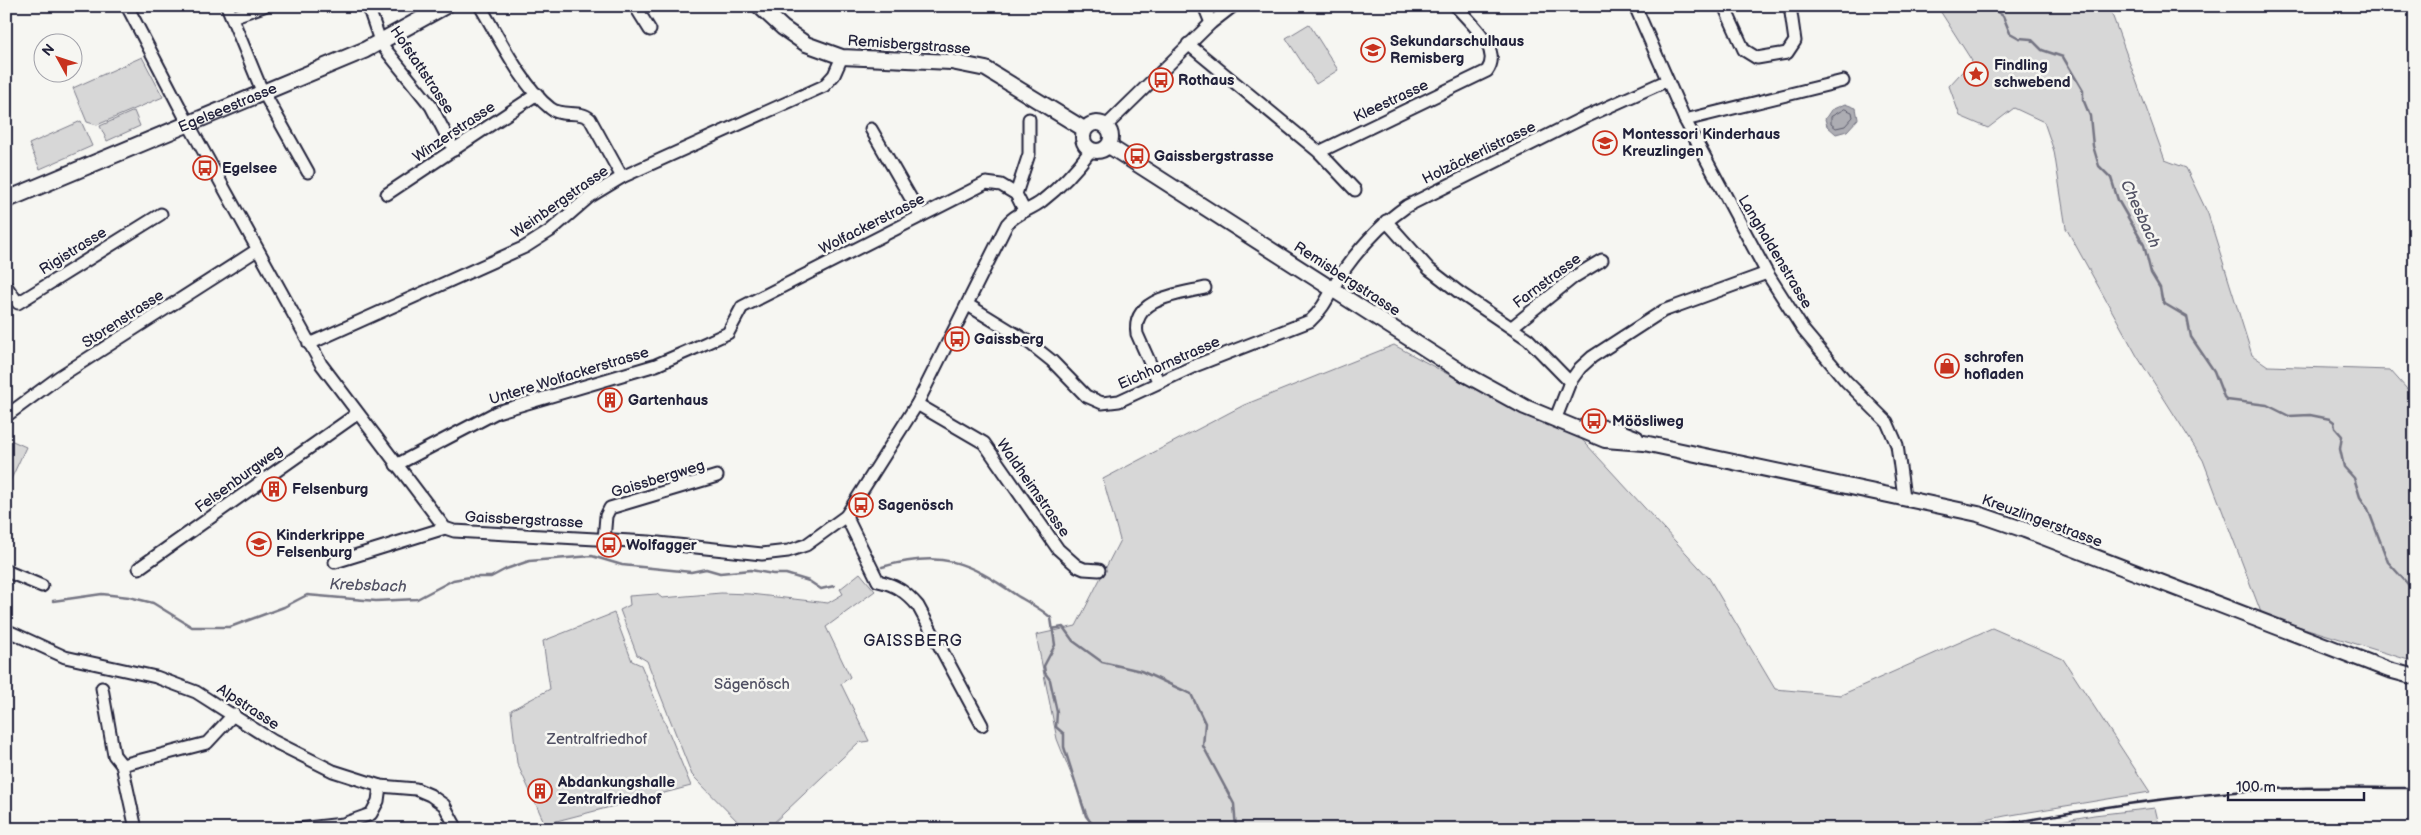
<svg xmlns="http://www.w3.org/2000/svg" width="2421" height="835" font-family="'Balsamiq Sans',sans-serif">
<rect width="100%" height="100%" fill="#f6f6f2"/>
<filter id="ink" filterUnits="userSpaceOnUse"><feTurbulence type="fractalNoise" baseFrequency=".02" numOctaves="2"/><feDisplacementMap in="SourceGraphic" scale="10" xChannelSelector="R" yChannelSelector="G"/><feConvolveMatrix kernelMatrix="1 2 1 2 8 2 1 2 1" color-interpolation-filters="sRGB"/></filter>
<g filter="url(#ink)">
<!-- green -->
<g fill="#d7d7d7" stroke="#7c7c89">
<path d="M 1937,6 L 2109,6 L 2165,160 L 2186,168 L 2208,214 L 2252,355 L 2268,366 L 2390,370 L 2415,398 L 2415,662 L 2262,615 L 2203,460 L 2137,356 L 2066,228 L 2054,151 L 2044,122 L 2014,108 L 1988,128 L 1960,116 L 1949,86 L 1972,61 Z"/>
<path d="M 1309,24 L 1338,70 L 1316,84 L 1286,38 Z"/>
<path d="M 142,57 L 163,97 L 97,125 L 87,122 L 73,88 Z"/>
<path d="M 134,111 L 140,126 L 107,141 L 100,126 Z"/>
<path d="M 81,121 L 92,146 L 40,169 L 29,144 Z"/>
<path d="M 1394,345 L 1525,416 L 1576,433 L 1709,578 L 1775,689 L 1841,695 L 1992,628 L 2063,659 L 2150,792 L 2005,816 L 1943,829 L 1093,829 L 1057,739 L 1036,635 L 1076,626 L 1120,540 L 1103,479 L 1244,405 Z"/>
<path d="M 6,438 L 26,447 L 7,488 L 6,488 Z"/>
<path d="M 860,573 L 875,591 L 826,627 L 850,677 L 841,684 L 869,741 L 858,743 L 767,829 L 745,829 L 692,775 L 647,661 L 637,655 L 620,610 L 630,605 L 629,596 L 657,594 L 662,598 L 721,593 L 750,594 L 828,603 L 843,594 L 840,589 Z"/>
<path d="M 614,613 L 632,661 L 641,665 L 691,786 L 545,824 L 517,763 L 511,710 L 550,689 L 543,641 Z"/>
<path d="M 2155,808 L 2160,829 L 2015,829 L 2094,815 Z"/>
</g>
<!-- water -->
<path fill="#adadb3" stroke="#757583" d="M 1845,104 L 1856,108 L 1858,119 L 1847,131 L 1836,134 L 1827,126 L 1825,119 L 1831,110 Z"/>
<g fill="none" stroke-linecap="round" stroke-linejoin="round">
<!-- shore -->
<path stroke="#5a5a6b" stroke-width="1" d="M 1845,109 L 1852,112 L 1853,117 L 1845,126 L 1836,128 L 1831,124 L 1831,117 Z"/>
<!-- stream -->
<g stroke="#757583" stroke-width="2.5">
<path d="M 1989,6 L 2003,16 L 2010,33 L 2019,38 L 2031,39 L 2042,50 L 2063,57 L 2083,91 L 2083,99 L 2090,116 L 2093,146 L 2099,166 L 2111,178 L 2118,200 L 2144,245 L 2151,273 L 2160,288 L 2162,299 L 2165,304 L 2187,317 L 2191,337 L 2214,371 L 2224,397 L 2227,400 L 2267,405 L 2289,416 L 2310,415 L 2330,419 L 2334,422 L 2335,428 L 2342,436 L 2340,449 L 2344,467 L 2354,478 L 2360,497 L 2368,509 L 2388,562 L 2415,592"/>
<path d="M 882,567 C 941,550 967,561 1016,595 C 1027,602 1042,609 1051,618 L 1055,645 L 1044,666 L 1045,673 L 1050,680 L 1057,712 L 1056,727 L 1064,734 L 1064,747 L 1086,816 L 1096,829"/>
<path d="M 53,601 L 102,594 L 129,597 L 153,603 L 192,627 L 230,627 L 284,607 L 307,595 L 376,601 L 417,599 L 453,580 L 470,577 L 491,577 L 506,569 L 529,561 L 592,556 L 622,565 L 691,572 L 706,569 L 720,573 L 751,570 L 773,574 L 786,574 L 809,581 L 821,589 L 834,586"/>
<path d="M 1052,629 L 1063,627 L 1073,641 L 1102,662 L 1141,671 L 1191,694 L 1205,723 L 1203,746 L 1234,804 L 1236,829"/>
</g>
<!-- minor casing -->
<g stroke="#22223b" stroke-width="15">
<g id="minor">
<path d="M 127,6 L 188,123 L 321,364 L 445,528 L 454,531 L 649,542 L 762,554 L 788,551 L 806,545 L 846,516 L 917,404 L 1007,224 C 1017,212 1031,210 1042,201 C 1060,187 1077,169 1091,150"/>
<path d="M 227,6 L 260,86 L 308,172"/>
<path d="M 368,6 L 378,35 L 385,49 L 431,106 L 454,150"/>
<path d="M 480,6 C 498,36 523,87 550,108 C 562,118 580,109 590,119 L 622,177"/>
<path d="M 635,6 L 650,30"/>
<path d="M 1204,6 L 1211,23"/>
<path d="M 1635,6 L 1685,120 L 1767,273 L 1804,331 L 1846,381 L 1887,422 L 1897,445 L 1904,497"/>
<path d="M 1724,6 L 1744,50 L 1757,58 L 1787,53 L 1795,41 L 1790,6"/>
<path d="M 232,17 L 264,6"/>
<path d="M 1188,44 L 1319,152 L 1355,190"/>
<path d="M 1685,120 L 1843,81"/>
<path d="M 1106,126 L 1211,23 L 1233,6"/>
<path d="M 871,129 L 921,216"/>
<path d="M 1319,152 L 1487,71 C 1503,49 1470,23 1456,6"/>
<path d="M 387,194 L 537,94"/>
<path d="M 1024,210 L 1016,194 L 1029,154 L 1029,119"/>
<path d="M 1386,221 L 1429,269 L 1460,293 L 1528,339 L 1570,382"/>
<path d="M 6,286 L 18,303 L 161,214"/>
<path d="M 968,305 L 1027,341 L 1052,361 L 1086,396 L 1102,403 L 1119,401 L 1197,365 L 1310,321 C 1326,307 1332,287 1344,270 C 1362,245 1382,223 1407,206 L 1579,120 L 1666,81"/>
<path d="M 1512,327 L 1574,277 L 1602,260"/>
<path d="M 309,344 L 525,247 L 550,231 L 589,197 L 622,177 L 824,86 L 834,75 L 842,57"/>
<path d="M 1158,381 L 1137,334 C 1131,298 1180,294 1205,288"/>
<path d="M 917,404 L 984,443 L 1058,549 L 1077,566 L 1084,569 L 1099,570"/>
<path d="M 6,416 L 59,377 L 257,250"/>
<path d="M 1555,420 L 1570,382 L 1580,368 L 1592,357 L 1663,311 L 1767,273"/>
<path d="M 396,465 L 497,412 L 656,365 L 695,348 L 728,333 L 742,307 L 986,183 L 1001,185 L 1016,194"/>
<path d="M 846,516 L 878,581 C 896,585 906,592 918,606 L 982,725"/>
<path d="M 604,540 L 606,516 L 610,508 L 717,476"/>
<path d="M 335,562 L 445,528"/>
<path d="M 139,568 L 357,414"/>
<path d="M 6,571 L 42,586"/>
<path d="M 6,630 L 65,657 L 156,677 L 196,692 L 273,741 L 333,771 L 380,786 L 416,789 L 430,795 L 444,805 L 457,829"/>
<path d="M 102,688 L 114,755 L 122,765 L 136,829"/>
<path d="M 122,765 L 207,743 L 234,714"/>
<path d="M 298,829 L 343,824 L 371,814 L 378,801 L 380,786"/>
</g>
</g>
<!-- tertiary casing -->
<g stroke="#22223b" stroke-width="18">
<g id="tertiary">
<path d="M 759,6 L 783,28 L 806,44 L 842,57 L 951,62 L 986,69 L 1084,129"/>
<circle cx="1097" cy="137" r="14"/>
<path d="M 1109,146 L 1463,373 L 1525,407 L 1605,440 L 1644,443 L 1978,514 L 2025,530 L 2389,670 L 2415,677"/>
<path d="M 1584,427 L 1610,428 L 1636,438"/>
</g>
</g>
<!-- secondary casing -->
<g stroke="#22223b" stroke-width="19">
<g id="secondary">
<path id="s1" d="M 6,200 L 365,50 L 445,6"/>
</g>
</g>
<!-- minor -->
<use href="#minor" stroke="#f6f6f2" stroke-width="11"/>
<!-- tertiary -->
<use href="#tertiary" stroke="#f6f6f2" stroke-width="14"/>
<!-- secondary -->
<use href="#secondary" stroke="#f6f6f2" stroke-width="15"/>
<!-- rail -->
<path stroke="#22223b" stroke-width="2.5" d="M 1980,829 C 2077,810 2175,795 2274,789 C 2321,786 2368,788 2415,788"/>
</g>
</g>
<!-- icons -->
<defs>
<g id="school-ring" transform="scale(1.25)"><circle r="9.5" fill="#f6f6f2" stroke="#c8321e" stroke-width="1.5"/><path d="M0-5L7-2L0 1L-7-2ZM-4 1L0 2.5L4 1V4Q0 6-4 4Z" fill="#c8321e"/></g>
<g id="sight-ring" transform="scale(1.25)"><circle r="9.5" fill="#f6f6f2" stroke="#c8321e" stroke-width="1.5"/><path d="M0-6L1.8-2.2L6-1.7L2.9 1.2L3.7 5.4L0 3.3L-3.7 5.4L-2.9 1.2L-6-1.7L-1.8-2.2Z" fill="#c8321e"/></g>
<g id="bus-ring" transform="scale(1.25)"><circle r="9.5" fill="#f6f6f2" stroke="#c8321e" stroke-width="1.5"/><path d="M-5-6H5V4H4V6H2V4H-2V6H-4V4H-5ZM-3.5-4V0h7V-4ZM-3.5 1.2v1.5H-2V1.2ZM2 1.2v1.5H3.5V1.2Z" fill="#c8321e"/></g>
<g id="shop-ring" transform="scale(1.25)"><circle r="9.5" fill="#f6f6f2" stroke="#c8321e" stroke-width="1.5"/><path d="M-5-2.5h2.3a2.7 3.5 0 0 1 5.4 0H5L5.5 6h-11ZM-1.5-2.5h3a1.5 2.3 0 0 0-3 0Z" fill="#c8321e"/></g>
<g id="building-ring" transform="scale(1.25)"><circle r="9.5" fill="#f6f6f2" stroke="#c8321e" stroke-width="1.5"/><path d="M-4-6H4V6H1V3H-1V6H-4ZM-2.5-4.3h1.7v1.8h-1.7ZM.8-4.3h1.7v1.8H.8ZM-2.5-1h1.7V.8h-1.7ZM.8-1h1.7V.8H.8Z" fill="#c8321e"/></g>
</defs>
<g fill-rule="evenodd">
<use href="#school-ring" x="1373" y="50"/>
<use href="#sight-ring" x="1976" y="74"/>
<use href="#bus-ring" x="1161" y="80"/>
<use href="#school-ring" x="1605" y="143"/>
<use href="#bus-ring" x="1137" y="156"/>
<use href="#bus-ring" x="205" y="168"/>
<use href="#bus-ring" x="957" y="339"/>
<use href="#shop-ring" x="1947" y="366"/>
<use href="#building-ring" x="610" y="400"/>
<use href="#bus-ring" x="1594" y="421"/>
<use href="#building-ring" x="274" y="489"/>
<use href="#bus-ring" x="861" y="505"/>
<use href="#school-ring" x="259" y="544"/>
<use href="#bus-ring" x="609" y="545"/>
<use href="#building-ring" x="540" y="791"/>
</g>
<g text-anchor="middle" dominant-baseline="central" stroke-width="5" stroke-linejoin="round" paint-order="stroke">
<!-- poi labels -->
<g font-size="15" font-weight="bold" fill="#22223b" stroke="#f6f6f2" text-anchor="start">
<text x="1390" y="41">Sekundarschulhaus<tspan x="1390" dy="17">Remisberg</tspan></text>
<text x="1994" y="65">Findling<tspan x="1994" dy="17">schwebend</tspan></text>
<text x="1178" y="80">Rothaus</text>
<text x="1622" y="134">Montessori Kinderhaus<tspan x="1622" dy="17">Kreuzlingen</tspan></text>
<text x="1154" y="156">Gaissbergstrasse</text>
<text x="222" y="168">Egelsee</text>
<text x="974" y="339">Gaissberg</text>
<text x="1964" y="357">schrofen<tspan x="1964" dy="17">hofladen</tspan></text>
<text x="628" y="400">Gartenhaus</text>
<text x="1612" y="421">Möösliweg</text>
<text x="292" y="489">Felsenburg</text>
<text x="878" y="505">Sagenösch</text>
<text x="276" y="535">Kinderkrippe<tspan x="276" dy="17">Felsenburg</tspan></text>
<text x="626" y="545">Wolfagger</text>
<text x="558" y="782">Abdankungshalle<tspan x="558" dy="17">Zentralfriedhof</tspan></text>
</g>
<!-- street labels -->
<g font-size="15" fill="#22223b" stroke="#f6f6f2">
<text transform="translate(909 45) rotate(4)">Remisbergstrasse</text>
<text transform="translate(422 70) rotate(56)">Hofstattstrasse</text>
<text transform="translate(1391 101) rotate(-25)">Kleestrasse</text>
<text stroke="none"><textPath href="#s1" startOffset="240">Egelseestrasse</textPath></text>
<text transform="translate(454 132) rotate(-34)">Winzerstrasse</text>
<text transform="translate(1479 153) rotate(-26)">Holzäckerlistrasse</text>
<text transform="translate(560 202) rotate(-35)">Weinbergstrasse</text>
<text transform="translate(872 224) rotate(-27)">Wolfackerstrasse</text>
<text transform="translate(73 251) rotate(-32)">Rigistrasse</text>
<text transform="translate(1775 252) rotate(59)">Langhaldenstrasse</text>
<text transform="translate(1347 279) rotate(33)">Remisbergstrasse</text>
<text transform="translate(1547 281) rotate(-37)">Farnstrasse</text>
<text transform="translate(123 319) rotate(-33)">Storenstrasse</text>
<text transform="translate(1169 363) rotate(-24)">Eichhornstrasse</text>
<text transform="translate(569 376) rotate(-17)">Untere Wolfackerstrasse</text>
<text transform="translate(239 479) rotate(-36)">Felsenburgweg</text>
<text transform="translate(658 479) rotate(-17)">Gaissbergweg</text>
<text transform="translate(1033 488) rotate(55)">Waldheimstrasse</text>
<text transform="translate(524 520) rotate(3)">Gaissbergstrasse</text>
<text transform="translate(2042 521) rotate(20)">Kreuzlingerstrasse</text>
<text transform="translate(248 707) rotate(33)">Alpstrasse</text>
</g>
<!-- park labels -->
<g font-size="15" fill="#4f4f62" stroke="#f6f6f2">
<text x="752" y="684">Sägenösch</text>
<text x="597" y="739">Zentralfriedhof</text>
</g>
<!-- water labels -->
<g font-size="16" font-style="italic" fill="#535365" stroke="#f6f6f2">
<text transform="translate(2140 214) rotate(65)">Chesbach</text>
<text transform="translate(368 586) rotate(2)">Krebsbach</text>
</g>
<!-- neighbourhood labels -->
<g font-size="16" letter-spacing="1" fill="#22223b" stroke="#f6f6f2">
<text x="913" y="641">GAISSBERG</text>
</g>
</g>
<!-- margin -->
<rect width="2421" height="835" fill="none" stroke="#f6f6f2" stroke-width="25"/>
<rect x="12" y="12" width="2396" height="810" fill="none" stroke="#22223b" stroke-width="2" filter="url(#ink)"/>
<!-- north arrow -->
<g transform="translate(58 58) rotate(310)"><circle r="24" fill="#f6f6f2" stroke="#a1a1a9"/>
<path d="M0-4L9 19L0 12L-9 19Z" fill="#c8321e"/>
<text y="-8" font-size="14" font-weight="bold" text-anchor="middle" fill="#22223b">N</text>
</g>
<!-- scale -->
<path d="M2228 792v8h136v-8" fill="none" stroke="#22223b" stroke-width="2.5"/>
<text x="2236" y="792" font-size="15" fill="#22223b" stroke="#f6f6f2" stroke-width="4" paint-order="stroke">100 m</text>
</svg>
